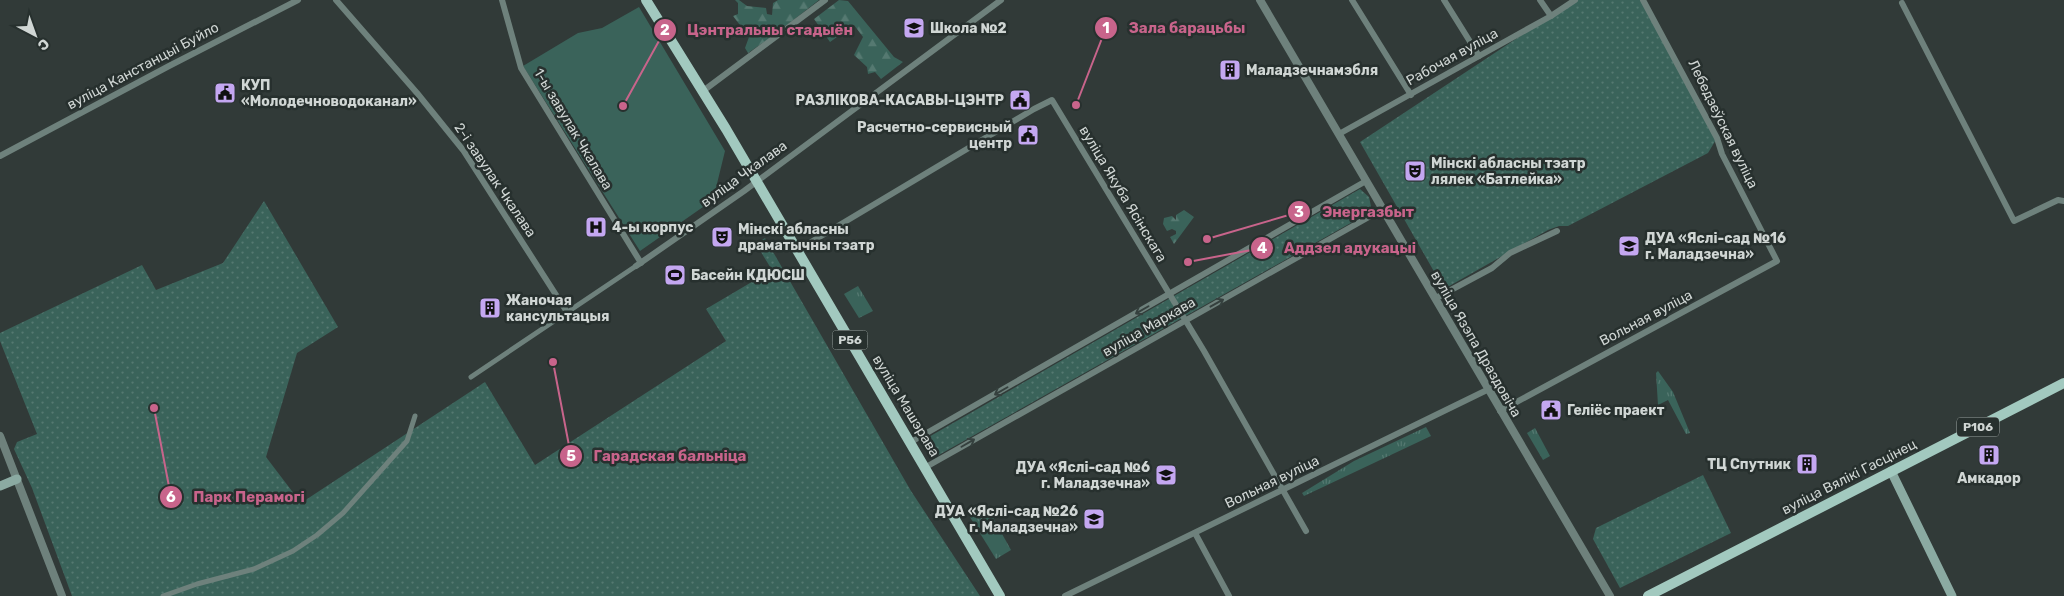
<svg xmlns="http://www.w3.org/2000/svg" width="2064" height="596" font-family="Rubik,sans-serif">
<defs>
<pattern id="grass-tufts" width="24" height="20" patternUnits="userSpaceOnUse" patternTransform="scale(1.25)"><rect width="24" height="20" fill="#3a635a"/><path d="M3 7l-1-3M5 7V3M7 7l1-3M15 17l-1-3M17 17v-4M19 17l1-3" fill="none" stroke="#557971"/></pattern>
<pattern id="forest-firs" width="22" height="20" patternUnits="userSpaceOnUse" patternTransform="scale(1.25)"><rect width="22" height="20" fill="#3a635a"/><path d="M5 1l3.5 6h-7zM16 11l3.5 6h-7z" fill="#557971"/></pattern>
<pattern id="park-dots" width="8" height="8" patternUnits="userSpaceOnUse" patternTransform="scale(1.25)"><rect width="8" height="8" fill="#3a635a"/><path d="M2 2h.1M6 6h.1" fill="none" stroke="#557971" stroke-width="1.8" stroke-linecap="round"/></pattern>
</defs>
<rect width="100%" height="100%" fill="#313a38"/>
<!-- grass -->
<g fill="url(#grass-tufts)">
<path d="M 858,286 L 873,311 L 859,318 L 844,294 Z"/>
<path d="M 1658,371 L 1673,392 L 1690,433 L 1686,434 L 1668,400 L 1658,405 L 1656,373 Z"/>
<path d="M 1426,427 L 1431,436 L 1304,496 L 1302,493 L 1354,461 Z"/>
<path d="M 1535,428 L 1550,456 L 1543,460 L 1527,433 Z"/>
<path d="M 986,505 L 1011,550 L 996,559 L 968,514 Z"/>
</g>
<!-- forest -->
<g fill="url(#forest-firs)">
<path d="M 735,0 L 739,0 L 747,6 L 766,8 L 767,14 L 772,15 L 773,3 L 778,0 L 819,0 L 787,25 L 778,29 L 773,36 L 748,53 L 745,48 L 749,37 L 733,16 L 738,14 L 738,3 Z"/>
<path d="M 839,0 L 848,1 L 894,57 L 903,62 L 881,79 L 875,72 L 868,74 L 867,67 L 854,55 L 863,37 L 854,25 L 830,42 L 814,19 Z"/>
<path d="M 1184,210 L 1194,217 L 1174,244 L 1170,237 L 1176,234 L 1176,231 L 1172,229 L 1167,231 L 1163,224 L 1164,218 L 1172,216 L 1176,220 L 1176,215 Z"/>
</g>
<!-- park -->
<g fill="url(#park-dots)">
<path d="M 1575,0 L 1643,0 L 1717,138 L 1708,153 L 1568,226 L 1559,226 L 1548,230 L 1444,289 L 1360,142 Z"/>
<path d="M 1360,189 L 1369,197 L 1372,211 L 937,456 L 927,438 Z"/>
<path d="M 264,201 L 338,327 L 297,353 L 266,457 L 301,503 L 485,382 L 535,465 L 726,341 L 706,309 L 772,270 L 756,244 L 765,238 L 911,491 L 980,596 L 72,596 L 32,488 L 14,449 L 17,442 L 37,434 L 0,341 L 0,333 L 142,265 L 156,290 L 223,263 Z"/>
<path d="M 1703,475 L 1731,533 L 1620,588 L 1593,539 L 1596,528 Z"/>
</g>
<!-- pitch -->
<path fill="#3a635a" d="M 639,7 L 725,151 L 713,200 L 640,251 L 523,66 L 578,33 L 602,28 Z"/>
<g fill="none" stroke-linecap="round" stroke-linejoin="round">
<!-- pedestrian -->
<g stroke="#6e817c" stroke-width="5">
<path d="M 471,377 L 636,266"/>
<path d="M 163,596 L 197,584 L 254,569 L 293,551 L 317,535 L 343,513 L 407,441 L 415,416"/>
</g>
<!-- minor -->
<g stroke="#6e817c" stroke-width="6">
<path d="M 336,0 L 417,93 L 463,150 L 567,312"/>
<path d="M 502,0 L 521,68 L 641,263"/>
<path d="M 1352,0 L 1411,95"/>
<path d="M 1444,0 L 1479,56"/>
<path d="M 1540,0 L 1551,16"/>
<path d="M 1902,3 L 2014,221 L 2058,200 L 2064,201"/>
<path d="M 703,91 L 825,0"/>
<path d="M 1339,134 L 1551,16 L 1575,0"/>
<path d="M 0,156 L 169,66 L 298,0"/>
<path d="M 796,251 L 1034,109 L 1052,100 L 1204,351 L 1306,531"/>
<path d="M 636,266 L 744,191 L 1001,0"/>
<path d="M 1436,298 L 1492,268 L 1510,253 L 1557,231"/>
<path d="M 1500,411 L 1777,261 L 1722,154 L 1717,138 L 1643,0"/>
<path d="M 911,442 L 1366,181"/>
<path d="M 926,467 L 1383,209"/>
<path d="M 1195,533 L 1229,596"/>
<path d="M 1065,596 L 1489,389"/>
</g>
<!-- tertiary -->
<g stroke="#6e817c" stroke-width="8">
<path d="M 1260,0 L 1610,596"/>
<path d="M 0,436 L 62,596"/>
</g>
<!-- secondary -->
<g stroke="#8baaa2" stroke-width="9">
<path d="M 1891,471 L 1952,596"/>
<path d="M 0,486 L 17,479"/>
</g>
<!-- primary -->
<g stroke="#a2c9bf" stroke-width="10">
<path d="M 646,0 L 726,129 L 1000,596"/>
<path d="M 1648,596 L 2064,383"/>
</g>
</g>
<!-- one-way arrows -->
<defs><path id="oneway-shaft" d="M-6 0H5M1.5-3L5.5 0L1.5 3" fill="none" stroke-width="1.6" stroke-linecap="round" stroke-linejoin="round" transform="scale(1.25)"/></defs>
<g stroke="#35403e">
<use href="#oneway-shaft" transform="translate(1217 303) rotate(-29)"/>
<use href="#oneway-shaft" transform="translate(1142 310) rotate(150)"/>
<use href="#oneway-shaft" transform="translate(1001 391) rotate(150)"/>
<use href="#oneway-shaft" transform="translate(968 443) rotate(-30)"/>
</g>
<!-- icons -->
<defs>
<g id="school-square" transform="scale(1.125)"><rect x="-9" y="-9" width="18" height="18" rx="4" fill="#c4a7f1" stroke="#27302e"/><path d="M0-5L7-2L0 1L-7-2ZM-4 1L0 2.5L4 1V4Q0 6-4 4Z" fill="#111"/></g>
<g id="building-square" transform="scale(1.125)"><rect x="-9" y="-9" width="18" height="18" rx="4" fill="#c4a7f1" stroke="#27302e"/><path d="M-4-6H4V6H1V3H-1V6H-4ZM-2.5-4.3h1.7v1.8h-1.7ZM.8-4.3h1.7v1.8H.8ZM-2.5-1h1.7V.8h-1.7ZM.8-1h1.7V.8H.8Z" fill="#111"/></g>
<g id="civic-square" transform="scale(1.125)"><rect x="-9" y="-9" width="18" height="18" rx="4" fill="#c4a7f1" stroke="#27302e"/><path d="M-.6-6.5H3V-4.5H.6V-3L4-1V1h2V6H-6V1h2V-1L-.6-3ZM-1.2 2.5V6h2.4V2.5Z" fill="#111"/></g>
<g id="theatre-square" transform="scale(1.125)"><rect x="-9" y="-9" width="18" height="18" rx="4" fill="#c4a7f1" stroke="#27302e"/><path d="M-5-5.5Q0-4 5-5.5V0Q5 5 0 6Q-5 5-5 0ZM-3.3-2.5H-1v1.5H-3.3ZM1-2.5H3.3v1.5H1ZM-2.8 1Q0 5.5 2.8 1Z" fill="#111"/></g>
<g id="hospital-square" transform="scale(1.125)"><rect x="-9" y="-9" width="18" height="18" rx="4" fill="#c4a7f1" stroke="#27302e"/><path d="M-5-5h3v3.5h4V-5h3V5h-3V1.5h-4V5h-3Z" fill="#111"/></g>
<g id="stadium-square" transform="scale(1.125)"><rect x="-9" y="-9" width="18" height="18" rx="4" fill="#c4a7f1" stroke="#27302e"/><path d="M0-5a6.5 5 0 1 0 0 10a6.5 5 0 1 0 0-10ZM-3.5-1.8h7v3.6h-7Z" fill="#111"/></g>
</defs>
<g fill-rule="evenodd">
<use href="#school-square" x="914" y="28"/>
<use href="#building-square" x="1230" y="70"/>
<use href="#civic-square" x="225" y="93"/>
<use href="#civic-square" x="1020" y="100"/>
<use href="#civic-square" x="1028" y="135"/>
<use href="#theatre-square" x="1415" y="171"/>
<use href="#hospital-square" x="596" y="227"/>
<use href="#theatre-square" x="722" y="237"/>
<use href="#school-square" x="1629" y="246"/>
<use href="#stadium-square" x="675" y="275"/>
<use href="#building-square" x="490" y="308"/>
<use href="#civic-square" x="1551" y="410"/>
<use href="#building-square" x="1989" y="455"/>
<use href="#building-square" x="1807" y="464"/>
<use href="#school-square" x="1166" y="475"/>
<use href="#school-square" x="1094" y="519"/>
</g>
<g text-anchor="middle" dominant-baseline="central" stroke-width="5" stroke-linejoin="round" paint-order="stroke">
<!-- shield labels -->
<g fill="#27302e" stroke="#9da4a2" stroke-width="1">
<rect x="832.5" y="330.5" width="35" height="19" rx="4"/>
<rect x="1957" y="417.5" width="42" height="19" rx="4"/>
</g>
<g font-size="12" font-weight="bold" fill="#d0d6d4">
<text x="850" y="340">Р56</text>
<text x="1978" y="427">Р106</text>
</g>
<!-- poi labels -->
<g font-size="14" font-weight="bold" fill="#d0d6d4" stroke="#27302e" text-anchor="start">
<text x="930" y="28">Школа №2</text>
<text x="1246" y="70">Маладзечнамэбля</text>
<text x="241" y="85">КУП<tspan x="241" dy="16">«Молодечноводоканал»</tspan></text>
<text x="1004" y="100" text-anchor="end">РАЗЛІКОВА-КАСАВЫ-ЦЭНТР</text>
<text x="1012" y="127" text-anchor="end">Расчетно-сервисный<tspan x="1012" dy="16">центр</tspan></text>
<text x="1431" y="163">Мінскі абласны тэатр<tspan x="1431" dy="16">лялек «Батлейка»</tspan></text>
<text x="612" y="227">4-ы корпус</text>
<text x="738" y="229">Мінскі абласны<tspan x="738" dy="16">драматычны тэатр</tspan></text>
<text x="1645" y="238">ДУА «Яслі-сад №16<tspan x="1645" dy="16">г. Маладзечна»</tspan></text>
<text x="691" y="275">Басейн КДЮСШ</text>
<text x="506" y="300">Жаночая<tspan x="506" dy="16">кансультацыя</tspan></text>
<text x="1567" y="410">Геліёс праект</text>
<text x="1791" y="464" text-anchor="end">ТЦ Спутник</text>
<text x="1150" y="467" text-anchor="end">ДУА «Яслі-сад №6<tspan x="1150" dy="16">г. Маладзечна»</tspan></text>
<text x="1989" y="478" text-anchor="middle">Амкадор</text>
<text x="1078" y="511" text-anchor="end">ДУА «Яслі-сад №26<tspan x="1078" dy="16">г. Маладзечна»</tspan></text>
</g>
<!-- street labels -->
<g font-size="14" fill="#d0d6d4" stroke="#27302e">
<text transform="translate(1452 57) rotate(-29)">Рабочая вуліца</text>
<text transform="translate(143 66) rotate(-28)">вуліца Канстанцыі Буйло</text>
<text transform="translate(1723 124) rotate(64)">Лебедзеўская вуліца</text>
<text transform="translate(573 129) rotate(59)">1-ы завулак Чкалава</text>
<text transform="translate(744 174) rotate(-36)">вуліца Чкалава</text>
<text transform="translate(495 180) rotate(56)">2-і завулак Чкалава</text>
<text transform="translate(1123 194) rotate(59)">вуліца Якуба Ясінскага</text>
<text transform="translate(1646 318) rotate(-28)">Вольная вуліца</text>
<text transform="translate(1149 327) rotate(-30)">вуліца Маркава</text>
<text transform="translate(1476 344) rotate(60)">вуліца Язэпа Драздовіча</text>
<text transform="translate(906 406) rotate(59)">вуліца Машэрава</text>
<text transform="translate(1849 477) rotate(-27)">вуліца Вялікі Гасцінец</text>
<text transform="translate(1272 482) rotate(-26)">Вольная вуліца</text>
</g>
</g>
<!-- callouts -->
<path fill="none" stroke="#c8648b" stroke-width="2" d="M1076 105L1106 28M623 106L665 30M1207 239L1299 212M1188 262L1262 248M553 362L571 456M154 408L171 497"/>
<g fill="#c8648b" stroke="#27302e" stroke-width="2">
<circle cx="1076" cy="105" r="5"/>
<circle cx="623" cy="106" r="5"/>
<circle cx="1207" cy="239" r="5"/>
<circle cx="1188" cy="262" r="5"/>
<circle cx="553" cy="362" r="5"/>
<circle cx="154" cy="408" r="5"/>
<circle cx="1106" cy="28" r="12"/>
<circle cx="665" cy="30" r="12"/>
<circle cx="1299" cy="212" r="12"/>
<circle cx="1262" cy="248" r="12"/>
<circle cx="571" cy="456" r="12"/>
<circle cx="171" cy="497" r="12"/>
</g>
<g font-size="15" text-anchor="middle" font-weight="bold" fill="#fff">
<text x="1106" y="33">1</text>
<text x="665" y="35">2</text>
<text x="1299" y="217">3</text>
<text x="1262" y="253">4</text>
<text x="571" y="461">5</text>
<text x="171" y="502">6</text>
</g>
<g font-size="15" text-anchor="middle" font-weight="bold" fill="#c8648b" stroke="#27302e" stroke-width="5" stroke-linejoin="round" paint-order="stroke">
<text x="1187" y="33">Зала барацьбы</text>
<text x="770" y="35">Цэнтральны стадыён</text>
<text x="1368" y="217">Энергазбыт</text>
<text x="1350" y="253">Аддзел адукацыі</text>
<text x="670" y="461">Гарадская бальніца</text>
<text x="249" y="502">Парк Перамогі</text>
</g>
<!-- north arrow -->
<g transform="translate(35 35) rotate(139)" stroke="#27302e" stroke-width="4" paint-order="stroke">
<path d="M0-4L9 19L0 12L-9 19Z" fill="#d0d6d4"/>
<text y="-8" font-size="14" font-weight="bold" text-anchor="middle" fill="#d0d6d4">С</text>
</g>
</svg>
